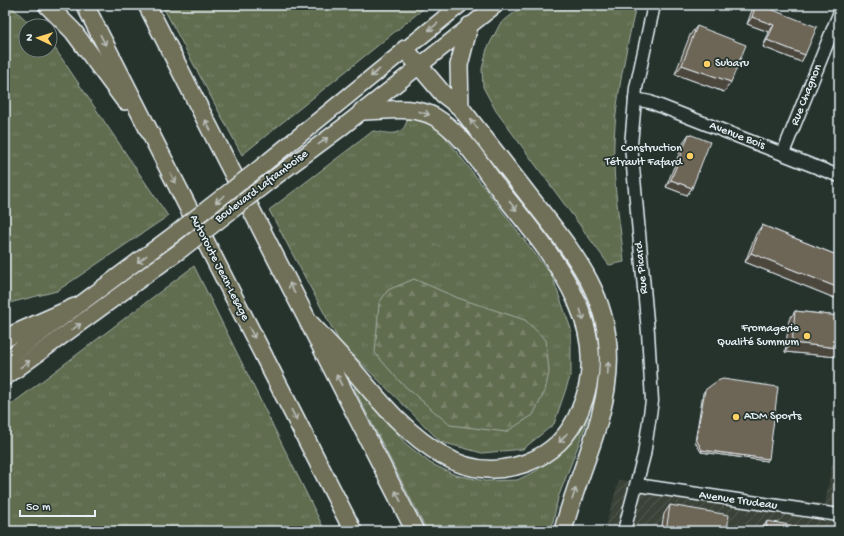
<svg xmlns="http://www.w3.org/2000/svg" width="844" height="536" font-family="'Gochi Hand',sans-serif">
<defs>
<pattern id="industrial-furrows" width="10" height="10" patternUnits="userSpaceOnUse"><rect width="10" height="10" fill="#3b4239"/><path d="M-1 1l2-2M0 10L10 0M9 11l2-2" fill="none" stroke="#575e56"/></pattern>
<pattern id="grass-tufts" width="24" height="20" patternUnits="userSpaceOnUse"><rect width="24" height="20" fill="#606d4f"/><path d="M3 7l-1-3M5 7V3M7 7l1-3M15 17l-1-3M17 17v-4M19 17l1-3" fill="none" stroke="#778269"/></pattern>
<pattern id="forest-firs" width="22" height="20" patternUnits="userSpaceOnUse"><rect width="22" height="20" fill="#606d4f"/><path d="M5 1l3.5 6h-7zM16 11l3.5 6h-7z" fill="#778269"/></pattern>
</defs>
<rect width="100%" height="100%" fill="#26332d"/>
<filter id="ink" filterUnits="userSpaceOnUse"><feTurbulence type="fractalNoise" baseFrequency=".025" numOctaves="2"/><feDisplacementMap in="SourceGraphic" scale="8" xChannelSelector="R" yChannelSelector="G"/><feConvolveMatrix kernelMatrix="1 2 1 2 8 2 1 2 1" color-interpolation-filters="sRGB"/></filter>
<g filter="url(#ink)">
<!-- industrial -->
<path fill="url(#industrial-furrows)" d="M 839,426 L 839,531 L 604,531 L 619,480 L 825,504 Z"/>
<!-- grass -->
<g fill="url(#grass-tufts)" stroke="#a4afa4">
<path d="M 5,5 L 10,5 L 32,26 L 26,26 L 26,50 L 50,50 L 50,43 L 52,44 L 168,216 L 57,291 L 5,304 Z"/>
<path d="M 162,5 L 428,5 L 242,155 Z"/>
<path d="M 524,5 L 636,5 C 625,57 612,112 614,165 C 615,197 621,230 624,262 L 609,265 L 496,111 L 483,87 L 482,69 L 487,49 L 500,24 Z"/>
<path d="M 408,117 L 424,120 L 440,130 L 552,276 L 571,329 L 571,374 L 554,424 L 523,449 L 482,453 L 441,442 L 339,341 L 269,210 L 373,131 C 391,133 403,139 408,117 Z"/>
<path d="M 194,266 L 325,531 L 5,531 L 5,409 Z"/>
<path d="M 358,385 L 405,443 L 430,463 L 455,475 L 485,481 L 517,480 L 536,471 L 561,451 L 585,416 L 589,417 L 558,498 L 551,531 L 427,531 L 354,388 Z"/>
</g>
<!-- forest -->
<path fill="url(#forest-firs)" stroke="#a4afa4" d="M 414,279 L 458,298 L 525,320 L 546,340 L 549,372 L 545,391 L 533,415 L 506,432 L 450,425 L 400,382 L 375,353 L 379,303 L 388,290 Z"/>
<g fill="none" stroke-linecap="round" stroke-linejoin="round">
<!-- minor casing -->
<g stroke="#e8f1f8" stroke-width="15">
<g id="minor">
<path d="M 635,99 L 650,102 L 839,176"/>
<path d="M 783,153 L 839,14"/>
<path d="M 637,485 L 839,515"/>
<path d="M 624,531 L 644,455 L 652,401 L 648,332 L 631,145 L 636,88 L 654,5"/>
</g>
</g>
<!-- major casing -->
<g stroke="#e8f1f8" stroke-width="18">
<g id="major">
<path d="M 262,166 L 460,5"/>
<path d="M 270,181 L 340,129 L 496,5"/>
<path d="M 5,360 L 173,235"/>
<path d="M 5,378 L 181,250"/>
</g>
</g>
<!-- highway casing -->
<g stroke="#e8f1f8" stroke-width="20">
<g id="highway">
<path d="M 47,5 L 73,31 L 125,101"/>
<path d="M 85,5 L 353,531"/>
<path d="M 147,5 L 415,531"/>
<path d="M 405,49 L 443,94 L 460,107 C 484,138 509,170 533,201 C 580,261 619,307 606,389 C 598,438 575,483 563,531"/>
<path d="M 460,107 L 459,65 L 469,26"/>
<path d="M 309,322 C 323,337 336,351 349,365 C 378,399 405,434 444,456 C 469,471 498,473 526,463 C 551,454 570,435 580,410 C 617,325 548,251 499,189 C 481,165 462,133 435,117 C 413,105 386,111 362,111"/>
<path d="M 5,338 L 75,307"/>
</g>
</g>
<!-- minor -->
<use href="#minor" stroke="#26332d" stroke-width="12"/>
<!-- major -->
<use href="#major" stroke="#706f59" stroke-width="15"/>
<!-- highway -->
<use href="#highway" stroke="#706f59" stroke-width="17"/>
<!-- major-bridge casing -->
<g stroke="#e8f1f8" stroke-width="18" stroke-linecap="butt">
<g id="major-bridge">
<path d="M 173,235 L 262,166"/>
<path d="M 181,250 L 270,181"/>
</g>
</g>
<!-- major-bridge -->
<use href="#major-bridge" stroke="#706f59" stroke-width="15"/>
</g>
<!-- wall -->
<g fill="#5e574a" stroke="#e8f1f8">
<path d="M 756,5 L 760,5 L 805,55 L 801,62 L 763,47 L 769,32 L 747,24 L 752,10 Z"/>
<path d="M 697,26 L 724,92 L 675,74 L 690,35 Z"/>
<path d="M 689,134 L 692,188 L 687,195 L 666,187 L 684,141 Z"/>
<path d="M 762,225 L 839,256 L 839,296 L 837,299 L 745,262 L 756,234 Z"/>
<path d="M 795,311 L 839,316 L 839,355 L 838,357 L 785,352 L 789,320 Z"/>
<path d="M 705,390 L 767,461 L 701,452 L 695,442 L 703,393 Z"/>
<path d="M 670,505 L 727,531 L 661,531 L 664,514 Z"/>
<path d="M 767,521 L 795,531 L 761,531 Z"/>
</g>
<!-- shaded-wall -->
<g fill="#4c473c" stroke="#e8f1f8">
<path d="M 752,17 L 774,25 L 769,32 L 747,24 Z"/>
<path d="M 767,40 L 805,55 L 801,62 L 763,47 Z"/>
<path d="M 682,65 L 731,82 L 724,92 L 675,74 Z"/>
<path d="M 671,180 L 692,188 L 687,195 L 666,187 Z"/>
<path d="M 751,253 L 839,288 L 839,296 L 837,299 L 745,262 Z"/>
<path d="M 792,343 L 839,348 L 839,355 L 838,357 L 785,352 Z"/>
<path d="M 702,450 L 769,459 L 767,461 L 701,452 Z"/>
</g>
<!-- building -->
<g fill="#6d6556" stroke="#e8f1f8">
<path d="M 756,5 L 760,5 L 817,27 L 805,55 L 767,40 L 774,25 L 752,17 Z"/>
<path d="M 697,26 L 746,45 L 731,82 L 682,65 Z"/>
<path d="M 689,134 L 710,142 L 692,188 L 671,180 Z"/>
<path d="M 762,225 L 839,256 L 839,288 L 751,253 Z"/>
<path d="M 795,311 L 839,316 L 839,348 L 792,343 Z"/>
<path d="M 723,379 L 778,387 L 769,459 L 702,450 L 696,439 L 705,390 L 717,381 Z"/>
<path d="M 670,505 L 729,515 L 727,531 L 666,531 Z"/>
<path d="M 767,521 L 796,526 L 795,531 L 766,531 Z"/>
</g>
<!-- one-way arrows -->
<defs><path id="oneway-shaft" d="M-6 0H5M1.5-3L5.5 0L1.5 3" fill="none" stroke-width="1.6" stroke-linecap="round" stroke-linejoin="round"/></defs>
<g stroke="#b8bdb8">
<use href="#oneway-shaft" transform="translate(433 27) rotate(141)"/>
<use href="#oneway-shaft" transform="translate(103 40) rotate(63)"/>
<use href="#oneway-shaft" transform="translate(375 73) rotate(141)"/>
<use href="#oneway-shaft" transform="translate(424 113) rotate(18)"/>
<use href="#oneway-shaft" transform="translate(474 124) rotate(-128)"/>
<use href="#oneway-shaft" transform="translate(208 125) rotate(-117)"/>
<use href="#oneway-shaft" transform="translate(323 141) rotate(-37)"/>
<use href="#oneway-shaft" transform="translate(173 178) rotate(63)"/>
<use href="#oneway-shaft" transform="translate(220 199) rotate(142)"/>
<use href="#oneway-shaft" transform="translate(513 206) rotate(52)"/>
<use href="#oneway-shaft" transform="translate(142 259) rotate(143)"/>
<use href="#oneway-shaft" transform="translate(292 288) rotate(-117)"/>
<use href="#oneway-shaft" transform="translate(582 315) rotate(73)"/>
<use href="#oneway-shaft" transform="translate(76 327) rotate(-35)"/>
<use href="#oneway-shaft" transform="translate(252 333) rotate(63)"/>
<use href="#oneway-shaft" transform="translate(25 364) rotate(-36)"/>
<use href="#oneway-shaft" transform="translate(608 368) rotate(-87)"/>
<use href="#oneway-shaft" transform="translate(339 380) rotate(-117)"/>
<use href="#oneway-shaft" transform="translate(294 415) rotate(63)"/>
<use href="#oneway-shaft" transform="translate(563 438) rotate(131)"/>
<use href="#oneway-shaft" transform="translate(574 494) rotate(-72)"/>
<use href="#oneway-shaft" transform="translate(398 496) rotate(-117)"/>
</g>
</g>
<!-- markers -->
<g fill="#ffd166" stroke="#26332d" stroke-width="1.5">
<circle cx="707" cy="64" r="4"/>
<circle cx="690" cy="156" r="4"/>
<circle cx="807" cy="336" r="4"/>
<circle cx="736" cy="417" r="4"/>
</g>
<g text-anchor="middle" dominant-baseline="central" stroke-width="3.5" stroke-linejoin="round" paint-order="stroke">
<!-- poi labels -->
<g font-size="12" fill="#e8f1f8" stroke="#26332d" text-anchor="start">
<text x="715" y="64">Subaru</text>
<text x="682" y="149" text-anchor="end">Construction<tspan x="682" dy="14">Tétrault Fafard</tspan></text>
<text x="799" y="329" text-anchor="end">Fromagerie<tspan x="799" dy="14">Qualité Summum</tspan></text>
<text x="744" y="417">ADM Sports</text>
</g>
<!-- street labels -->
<g font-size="12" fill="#e8f1f8" stroke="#26332d">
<text transform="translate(807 95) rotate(-68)">Rue Chagnon</text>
<text transform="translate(737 136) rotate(21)">Avenue Bois</text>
<text transform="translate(262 187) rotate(-37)">Boulevard Laframboise</text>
<text transform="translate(219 268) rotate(63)">Autoroute Jean-Lesage</text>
<text transform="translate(642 268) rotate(-96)">Rue Picard</text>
<text transform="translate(738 501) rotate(8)">Avenue Trudeau</text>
</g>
</g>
<!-- margin -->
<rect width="844" height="536" fill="none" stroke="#26332d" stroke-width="20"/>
<rect x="10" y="10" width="824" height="516" fill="none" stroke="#e8f1f8" stroke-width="1.5" filter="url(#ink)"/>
<!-- north arrow -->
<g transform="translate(38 38) rotate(274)"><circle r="19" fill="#26332d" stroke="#747f7e"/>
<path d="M0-3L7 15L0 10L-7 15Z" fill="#ffd166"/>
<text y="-6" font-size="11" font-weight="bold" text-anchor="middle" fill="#e8f1f8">N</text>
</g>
<!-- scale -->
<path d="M20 510v6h75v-6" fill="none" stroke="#e8f1f8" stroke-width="2"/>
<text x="26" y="510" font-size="12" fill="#e8f1f8" stroke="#26332d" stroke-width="3" paint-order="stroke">50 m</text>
</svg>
